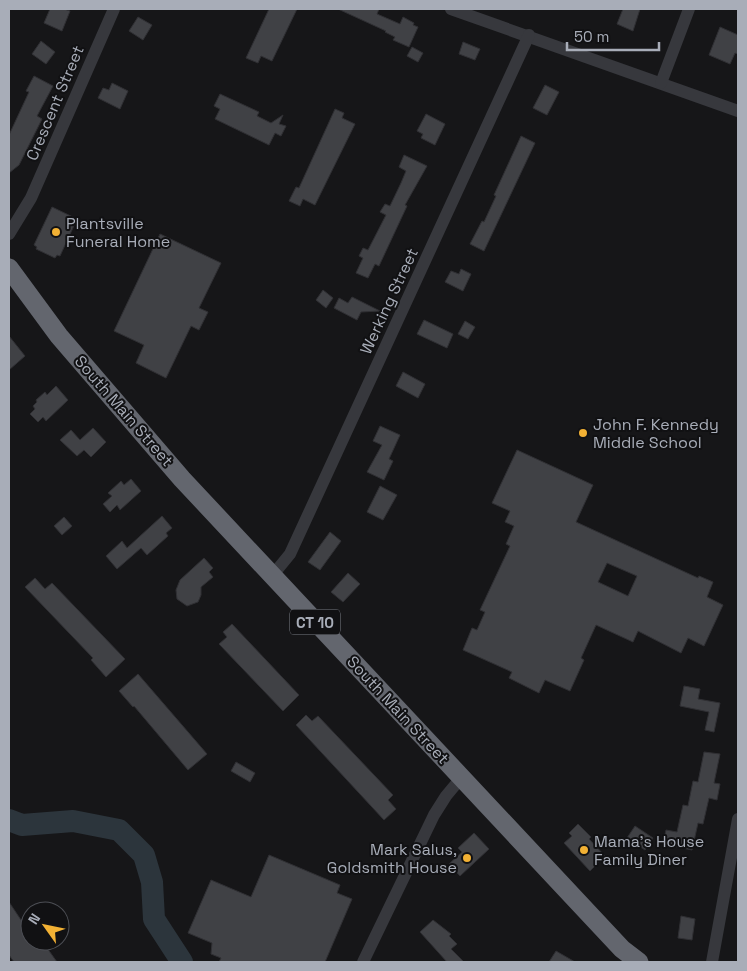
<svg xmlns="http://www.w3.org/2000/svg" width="747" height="971" font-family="'Space Grotesk',sans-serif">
<rect width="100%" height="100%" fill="#161618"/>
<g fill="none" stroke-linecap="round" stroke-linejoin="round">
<!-- river -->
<path stroke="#2c353c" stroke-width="22" d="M 9,820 L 22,825 L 73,821 L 119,830 L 144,855 L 152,882 L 154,919 L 182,962"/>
</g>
<!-- building -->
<g fill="#404145" stroke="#303034" fill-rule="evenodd">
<path d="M 50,9 L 64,9 L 70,11 L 62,31 L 44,23 Z"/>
<path d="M 269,9 L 297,9 L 272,61 L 261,56 L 258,63 L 246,58 Z"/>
<path d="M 338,9 L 379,9 L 377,14 L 400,24 L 403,17 L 414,23 L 413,25 L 418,27 L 409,47 L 393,40 L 395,37 L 385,32 L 386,31 Z"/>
<path d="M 623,9 L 640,9 L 633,31 L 617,24 Z"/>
<path d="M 138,17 L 152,25 L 143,40 L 129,31 Z"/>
<path d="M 720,27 L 738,35 L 738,54 L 735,53 L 730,64 L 709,55 Z"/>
<path d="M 41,41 L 55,52 L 46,64 L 32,54 Z"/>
<path d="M 463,42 L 480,49 L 475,60 L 459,54 Z"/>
<path d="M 412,47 L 423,53 L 418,62 L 407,56 Z"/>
<path d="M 34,76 L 53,86 L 37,116 L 42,119 L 19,165 L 9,173 L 9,135 L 29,92 L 26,91 Z"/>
<path d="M 112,83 L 128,91 L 120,109 L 98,98 L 103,88 L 109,90 Z"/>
<path d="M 545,85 L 559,92 L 547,115 L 533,108 Z"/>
<path d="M 220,94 L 259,112 L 257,116 L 271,123 L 283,115 L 279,124 L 286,126 L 281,136 L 275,133 L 269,145 L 215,119 L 220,109 L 214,106 Z"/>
<path d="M 335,109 L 344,113 L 342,118 L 355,124 L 315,205 L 303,199 L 300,206 L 289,201 L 296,187 L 299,188 Z"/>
<path d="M 426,114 L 445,124 L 435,145 L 421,138 L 423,134 L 417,131 Z"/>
<path d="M 521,136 L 535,143 L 484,251 L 470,244 L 482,221 L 484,222 L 496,196 L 494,195 Z"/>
<path d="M 404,155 L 427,166 L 405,205 L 407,206 L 379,266 L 375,264 L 368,278 L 356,273 L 363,258 L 359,256 L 363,248 L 368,250 L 386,215 L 380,212 L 385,204 L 390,206 L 401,183 L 406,171 L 399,167 Z"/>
<path d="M 52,207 L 77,219 L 60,256 L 57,255 L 55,258 L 36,249 L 37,247 L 34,245 Z"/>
<path d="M 160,234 L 221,263 L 199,308 L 208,312 L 199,330 L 191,326 L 166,378 L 136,363 L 144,345 L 114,331 Z"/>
<path d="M 461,269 L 471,274 L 463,291 L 445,282 L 451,271 L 459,274 Z"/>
<path d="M 323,290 L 333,298 L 326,308 L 316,300 Z"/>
<path d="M 352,297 L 380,311 L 361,312 L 357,320 L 334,308 L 339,298 L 348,303 Z"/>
<path d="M 424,320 L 453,334 L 447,348 L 417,334 Z"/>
<path d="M 465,321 L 475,327 L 468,339 L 458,334 Z"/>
<path d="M 9,336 L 25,356 L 9,370 Z"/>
<path d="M 403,372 L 425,384 L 418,398 L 396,386 Z"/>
<path d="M 56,386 L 68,400 L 46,421 L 43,417 L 38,422 L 30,414 L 35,409 L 33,406 L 37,402 L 36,400 L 45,392 L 47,395 Z"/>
<path d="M 380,426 L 400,435 L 389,459 L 393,461 L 384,480 L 367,472 L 382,445 L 373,441 Z"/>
<path d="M 93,428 L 106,442 L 91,457 L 84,450 L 77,456 L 60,440 L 71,430 L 80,440 Z"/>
<path d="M 517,450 L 593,485 L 576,522 L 698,578 L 699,576 L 713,582 L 707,597 L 723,605 L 704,646 L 688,638 L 681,653 L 638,631 L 633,642 L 596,625 L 581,658 L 584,660 L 570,691 L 545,680 L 539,693 L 509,678 L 512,672 L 463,650 L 472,628 L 477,630 L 485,612 L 480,610 L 510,546 L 506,544 L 514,526 L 505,522 L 510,511 L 492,503 ZM 607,563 L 637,576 L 628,596 L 598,582 Z"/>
<path d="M 131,479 L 141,491 L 120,510 L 117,505 L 110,512 L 103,504 L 112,496 L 108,493 L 121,481 L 124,485 Z"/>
<path d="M 380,486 L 397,495 L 383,520 L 367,512 Z"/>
<path d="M 162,516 L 172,528 L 166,533 L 168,536 L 147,555 L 141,548 L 117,569 L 106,556 L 122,541 L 127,548 Z"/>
<path d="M 64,517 L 72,526 L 62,535 L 54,526 Z"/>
<path d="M 330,532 L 341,541 L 320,570 L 308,562 Z"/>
<path d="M 204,558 L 213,568 L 209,572 L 213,577 L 201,587 L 201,595 L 198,602 L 187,606 L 177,599 L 176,590 L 180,580 Z"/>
<path d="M 348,573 L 360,584 L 343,602 L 331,592 Z"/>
<path d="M 35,578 L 45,589 L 52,583 L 125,659 L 106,677 L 91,660 L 93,658 L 25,587 Z"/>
<path d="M 232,624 L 299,695 L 283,711 L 219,644 L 227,637 L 223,632 Z"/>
<path d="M 138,674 L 207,754 L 188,770 L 134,706 L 133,707 L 119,691 Z"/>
<path d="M 684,686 L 700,689 L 698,699 L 720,703 L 714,732 L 705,730 L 709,712 L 680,706 Z"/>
<path d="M 306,715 L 312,721 L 318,716 L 393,795 L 388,800 L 396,809 L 384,820 L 296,725 Z"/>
<path d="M 704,752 L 720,754 L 714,783 L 720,784 L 717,800 L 709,798 L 703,824 L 698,823 L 692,850 L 663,844 L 666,830 L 677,832 L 683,805 L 688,806 L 693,781 L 698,782 Z"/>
<path d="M 236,762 L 255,773 L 250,782 L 231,771 Z"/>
<path d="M 578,824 L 591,837 L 589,839 L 605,856 L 590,871 L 564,843 L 572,836 L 569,833 Z"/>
<path d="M 635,826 L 653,838 L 645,850 L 627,838 Z"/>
<path d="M 474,833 L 489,849 L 460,876 L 449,864 L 462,852 L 458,848 Z"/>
<path d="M 269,855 L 340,885 L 337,893 L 352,899 L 325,962 L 219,962 L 221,958 L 211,954 L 212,943 L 188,933 L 211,880 L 251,897 Z"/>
<path d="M 9,902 L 21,920 L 30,913 L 30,941 L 42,941 L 57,962 L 14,962 L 9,955 Z"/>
<path d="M 681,916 L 695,919 L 692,940 L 678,938 Z"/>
<path d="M 433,920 L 451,934 L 449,936 L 457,944 L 451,949 L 464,962 L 447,962 L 420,932 Z"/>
<path d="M 556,951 L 575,962 L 549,962 Z"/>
</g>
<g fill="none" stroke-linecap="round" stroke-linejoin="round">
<!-- minor -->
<g stroke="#37383d" stroke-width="12">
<path d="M 451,9 L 738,111"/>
<path d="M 661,83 L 689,9"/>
<path d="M 9,234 L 31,198 L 114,9"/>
<path d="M 272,576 L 290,554 L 529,35"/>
<path d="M 363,962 L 434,815 L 446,796 L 461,778"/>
<path d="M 712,962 L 738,819"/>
</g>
<!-- highway -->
<path stroke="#63666e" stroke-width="19" d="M 9,268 L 59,336 L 182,479 L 622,949 L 639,962"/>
</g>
<!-- markers -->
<g fill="#f2b134" stroke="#111113" stroke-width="2">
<circle cx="56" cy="232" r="5"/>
<circle cx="583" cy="433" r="5"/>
<circle cx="584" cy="850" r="5"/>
<circle cx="467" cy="858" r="5"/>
</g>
<g text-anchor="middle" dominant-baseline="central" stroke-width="4" stroke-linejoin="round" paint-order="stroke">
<!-- shield labels -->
<rect fill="#111113" stroke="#7b7e86" stroke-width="1" x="290" y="609.5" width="50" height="25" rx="4"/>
<g font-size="15" font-weight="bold" fill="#a8adb8">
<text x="315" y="622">CT 10</text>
</g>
<!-- street labels -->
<g font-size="16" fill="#a8adb8" stroke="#111113">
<text transform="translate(55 103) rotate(-67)">Crescent Street</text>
<text transform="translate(389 301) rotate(-65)">Werking Street</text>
<text transform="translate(124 411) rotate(49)">South Main Street</text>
<text transform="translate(398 710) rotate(47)">South Main Street</text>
</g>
<!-- poi labels -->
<g font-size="16" fill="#a8adb8" stroke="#111113" text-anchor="start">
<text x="66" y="223">Plantsville<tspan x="66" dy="18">Funeral Home</tspan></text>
<text x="593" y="424">John F. Kennedy<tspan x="593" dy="18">Middle School</tspan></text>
<text x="594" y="841">Mama's House<tspan x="594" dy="18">Family Diner</tspan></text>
<text x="457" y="849" text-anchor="end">Mark Salus,<tspan x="457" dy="18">Goldsmith House</tspan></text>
</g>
</g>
<!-- border -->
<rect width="747" height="971" fill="none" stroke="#a8adb8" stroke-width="20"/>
<!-- north arrow -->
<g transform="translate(45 926) rotate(303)"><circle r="24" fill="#111113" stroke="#4d4f55"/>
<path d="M0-4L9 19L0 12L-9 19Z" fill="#f2b134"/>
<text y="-8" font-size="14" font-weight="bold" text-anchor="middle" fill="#a8adb8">N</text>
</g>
<!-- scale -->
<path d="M567 42v8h92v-8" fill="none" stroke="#a8adb8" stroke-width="2.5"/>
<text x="574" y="42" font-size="15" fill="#a8adb8" stroke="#111113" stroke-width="4" paint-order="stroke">50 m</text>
</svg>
